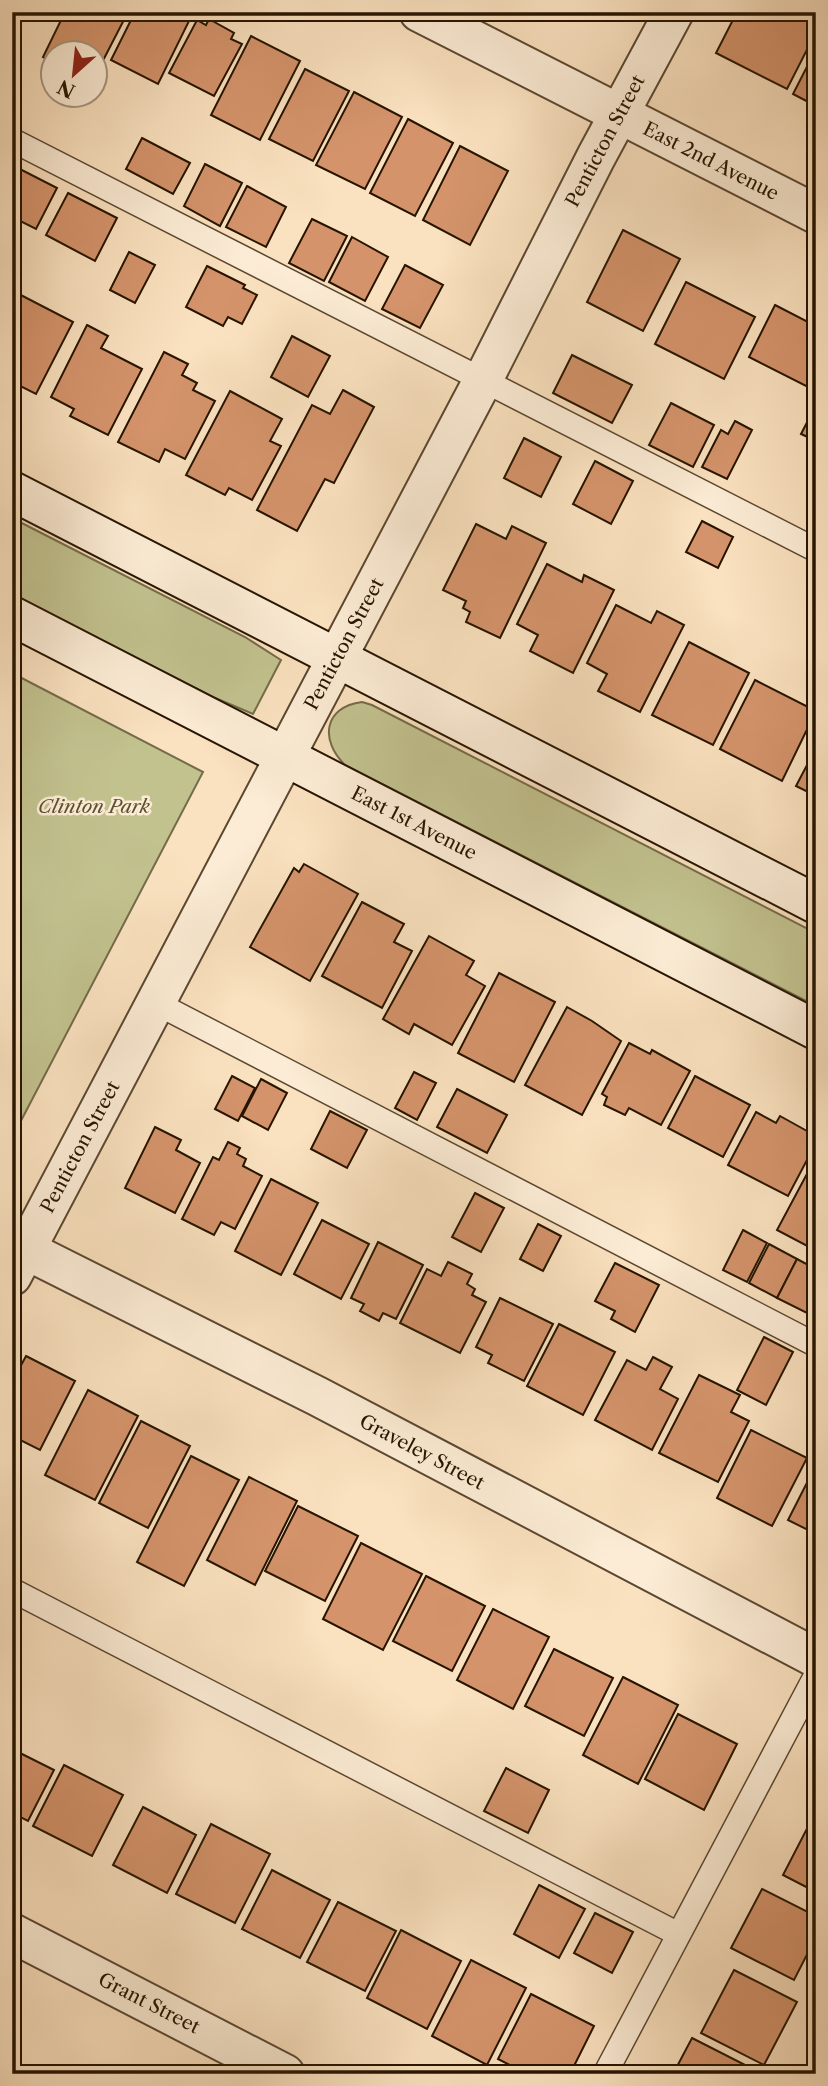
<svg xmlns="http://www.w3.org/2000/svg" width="828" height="2086" font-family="'Libre Caslon Text',serif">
<rect width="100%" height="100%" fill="#fae1bf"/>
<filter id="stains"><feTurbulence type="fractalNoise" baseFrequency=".00286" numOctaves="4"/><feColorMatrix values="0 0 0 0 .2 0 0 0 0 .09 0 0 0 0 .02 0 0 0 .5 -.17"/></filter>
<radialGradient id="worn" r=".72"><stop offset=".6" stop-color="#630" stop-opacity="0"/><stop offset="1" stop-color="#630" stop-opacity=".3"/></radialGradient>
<!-- green -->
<g fill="#c2c28f" stroke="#746b48" stroke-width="2">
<path d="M 12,518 L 245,637 L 281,660 L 253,714 L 213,697 L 12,595 Z"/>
<path d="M 12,673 L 203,772 L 12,1138 Z"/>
<path d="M 362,702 L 372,705 L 816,933 L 816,1006 L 345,765 C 320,741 323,707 362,702 Z"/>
</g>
<!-- building -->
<g fill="#d4936b" stroke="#261400" stroke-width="2">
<path d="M 65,12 L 128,12 L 94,78 L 94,52 L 52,52 L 52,62 L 43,57 Z"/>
<path d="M 135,12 L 177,12 L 190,19 L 158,84 L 111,60 Z"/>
<path d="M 737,12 L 816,12 L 816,32 L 787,89 L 716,53 Z"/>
<path d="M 209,19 L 234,33 L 231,39 L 242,44 L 214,96 L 169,73 L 197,20 L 206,25 Z"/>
<path d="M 251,36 L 300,61 L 260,140 L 211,115 Z"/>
<path d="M 816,49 L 816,106 L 793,94 Z"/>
<path d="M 305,69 L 349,91 L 313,161 L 269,139 Z"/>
<path d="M 354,92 L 402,117 L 365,189 L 316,165 Z"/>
<path d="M 408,119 L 453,143 L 415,216 L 370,193 Z"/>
<path d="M 142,138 L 190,163 L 173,194 L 126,169 Z"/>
<path d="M 460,146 L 508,171 L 470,245 L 423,220 Z"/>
<path d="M 205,164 L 242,183 L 220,226 L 184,206 Z"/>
<path d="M 12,165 L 57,188 L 36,229 L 12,217 Z"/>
<path d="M 247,186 L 286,207 L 266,247 L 226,227 Z"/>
<path d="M 68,193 L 117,218 L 95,261 L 46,235 Z"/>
<path d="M 312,219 L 347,236 L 324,281 L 289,263 Z"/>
<path d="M 623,230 L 680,259 L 643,331 L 587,302 Z"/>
<path d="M 352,237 L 388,257 L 365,301 L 329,282 Z"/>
<path d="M 129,252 L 155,265 L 135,303 L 110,290 Z"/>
<path d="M 405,265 L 443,285 L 420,328 L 382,309 Z"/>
<path d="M 207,266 L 245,285 L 243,288 L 257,295 L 242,324 L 228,317 L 223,326 L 186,307 Z"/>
<path d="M 686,282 L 755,317 L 724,379 L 655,344 Z"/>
<path d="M 13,291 L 73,322 L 36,394 L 12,382 Z"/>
<path d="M 775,305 L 816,326 L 816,383 L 812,389 L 749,357 Z"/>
<path d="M 87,325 L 108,336 L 101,348 L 142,369 L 108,435 L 70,416 L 74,409 L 51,397 Z"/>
<path d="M 292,336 L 330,356 L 308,397 L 271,377 Z"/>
<path d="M 164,352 L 188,364 L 182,375 L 197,383 L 193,390 L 215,401 L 185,459 L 165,449 L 159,462 L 118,442 Z"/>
<path d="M 572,355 L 632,385 L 612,423 L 553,393 Z"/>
<path d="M 343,390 L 374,407 L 334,483 L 325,479 L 297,531 L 257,510 L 312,405 L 330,414 Z"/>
<path d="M 230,391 L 282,419 L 270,441 L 281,446 L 252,500 L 229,488 L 225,495 L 186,475 Z"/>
<path d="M 671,403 L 714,425 L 693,467 L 649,445 Z"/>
<path d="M 816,405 L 816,441 L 801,434 Z"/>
<path d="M 735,421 L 752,430 L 727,479 L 702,467 L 721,430 L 728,434 Z"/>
<path d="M 524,438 L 561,457 L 541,497 L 504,478 Z"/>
<path d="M 595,461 L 633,481 L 611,524 L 573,504 Z"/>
<path d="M 702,521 L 733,537 L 718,568 L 686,552 Z"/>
<path d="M 476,524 L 506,539 L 512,526 L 546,543 L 500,638 L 466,622 L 470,612 L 463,608 L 466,601 L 443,590 Z"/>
<path d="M 547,564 L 582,582 L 584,575 L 614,590 L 573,673 L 530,651 L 538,635 L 517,624 Z"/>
<path d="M 616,605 L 651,623 L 657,611 L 684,625 L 640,712 L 598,691 L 607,674 L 587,663 Z"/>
<path d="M 689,642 L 749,673 L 713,745 L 652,715 Z"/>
<path d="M 755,680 L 816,711 L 782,781 L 720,749 Z"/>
<path d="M 816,748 L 816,796 L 796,786 Z"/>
<path d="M 304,864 L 358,894 L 310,981 L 250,947 L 294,868 L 299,872 Z"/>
<path d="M 362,902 L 404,924 L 394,942 L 412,951 L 382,1008 L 322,976 Z"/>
<path d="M 429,936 L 474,961 L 466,975 L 485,986 L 452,1045 L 414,1024 L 409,1034 L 383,1019 Z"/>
<path d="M 499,973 L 555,1002 L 514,1082 L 458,1053 Z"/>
<path d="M 567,1007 L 592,1021 L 621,1041 L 582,1115 L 525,1085 Z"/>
<path d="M 629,1043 L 650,1054 L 652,1050 L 690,1071 L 661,1125 L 629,1108 L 625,1115 L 604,1105 L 607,1097 L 602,1094 Z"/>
<path d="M 414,1072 L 436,1083 L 417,1120 L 395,1108 Z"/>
<path d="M 232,1076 L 255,1088 L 238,1121 L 215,1109 Z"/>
<path d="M 695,1076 L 750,1105 L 723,1157 L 668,1128 Z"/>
<path d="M 261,1079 L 287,1093 L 268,1130 L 242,1116 Z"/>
<path d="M 457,1089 L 507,1115 L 487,1153 L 437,1127 Z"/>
<path d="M 330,1111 L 367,1130 L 347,1168 L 311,1149 Z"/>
<path d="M 756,1112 L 776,1123 L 780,1116 L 816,1136 L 816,1143 L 788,1196 L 728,1165 Z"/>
<path d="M 155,1127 L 181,1140 L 176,1150 L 200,1163 L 175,1213 L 125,1188 Z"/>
<path d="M 228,1142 L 240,1148 L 237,1154 L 246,1159 L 243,1166 L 262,1176 L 235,1229 L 221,1222 L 214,1235 L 182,1219 L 213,1157 L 219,1160 Z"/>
<path d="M 816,1157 L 816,1240 L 811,1248 L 777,1230 Z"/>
<path d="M 271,1179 L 318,1203 L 281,1275 L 235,1251 Z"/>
<path d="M 475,1193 L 504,1208 L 481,1252 L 452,1237 Z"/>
<path d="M 322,1220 L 369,1244 L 341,1299 L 294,1274 Z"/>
<path d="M 538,1224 L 561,1236 L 543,1271 L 520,1259 Z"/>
<path d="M 743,1230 L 767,1243 L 747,1282 L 723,1270 Z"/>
<path d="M 378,1242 L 423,1265 L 396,1319 L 383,1313 L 379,1321 L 360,1311 L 364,1304 L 351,1298 Z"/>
<path d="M 769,1244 L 797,1259 L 777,1298 L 749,1283 Z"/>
<path d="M 797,1259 L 816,1269 L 816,1311 L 813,1316 L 777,1298 Z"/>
<path d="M 448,1262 L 472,1274 L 467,1284 L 475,1289 L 472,1295 L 486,1302 L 460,1353 L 400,1323 L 427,1269 L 441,1276 Z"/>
<path d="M 615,1263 L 659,1285 L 635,1332 L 611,1319 L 615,1311 L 595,1301 Z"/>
<path d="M 500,1298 L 553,1324 L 524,1381 L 488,1363 L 492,1355 L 476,1347 Z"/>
<path d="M 559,1324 L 615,1352 L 583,1415 L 527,1386 Z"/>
<path d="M 764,1337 L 793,1352 L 766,1405 L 737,1390 Z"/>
<path d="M 26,1356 L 75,1381 L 40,1450 L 12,1436 L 12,1382 Z"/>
<path d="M 653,1357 L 672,1367 L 660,1389 L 678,1399 L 652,1450 L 595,1420 L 627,1360 L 646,1370 Z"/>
<path d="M 699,1375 L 740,1395 L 731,1412 L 749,1421 L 718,1482 L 659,1453 Z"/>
<path d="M 88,1390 L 138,1416 L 95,1500 L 45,1475 Z"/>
<path d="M 141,1421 L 190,1446 L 148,1528 L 99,1503 Z"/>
<path d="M 751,1430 L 807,1458 L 772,1526 L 717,1498 Z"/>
<path d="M 191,1456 L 239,1480 L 184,1586 L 137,1562 Z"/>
<path d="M 816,1465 L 816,1534 L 788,1520 Z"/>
<path d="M 249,1477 L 297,1501 L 255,1585 L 207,1560 Z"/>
<path d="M 298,1506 L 358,1536 L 325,1601 L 265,1571 Z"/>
<path d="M 361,1543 L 422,1574 L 383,1650 L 323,1619 Z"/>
<path d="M 426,1576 L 485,1606 L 452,1671 L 393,1641 Z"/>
<path d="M 493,1609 L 549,1637 L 513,1709 L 457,1680 Z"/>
<path d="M 554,1649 L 613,1678 L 584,1736 L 525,1706 Z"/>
<path d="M 623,1677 L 678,1705 L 638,1784 L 583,1755 Z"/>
<path d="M 678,1714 L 737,1744 L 704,1810 L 645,1779 Z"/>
<path d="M 12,1749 L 54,1770 L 28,1821 L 12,1813 Z"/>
<path d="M 64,1765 L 123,1795 L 92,1856 L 33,1826 Z"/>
<path d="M 506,1768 L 549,1790 L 528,1833 L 484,1811 Z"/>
<path d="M 816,1795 L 816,1813 L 809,1809 Z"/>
<path d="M 143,1807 L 196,1835 L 167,1893 L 113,1865 Z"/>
<path d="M 814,1815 L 816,1816 L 816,1892 L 783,1875 Z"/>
<path d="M 211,1824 L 270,1854 L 235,1923 L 176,1894 Z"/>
<path d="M 272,1870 L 330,1900 L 300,1958 L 242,1929 Z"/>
<path d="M 539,1885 L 585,1909 L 559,1958 L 514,1934 Z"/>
<path d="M 762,1889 L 816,1916 L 816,1937 L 794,1980 L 731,1948 Z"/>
<path d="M 338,1902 L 396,1931 L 365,1991 L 307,1962 Z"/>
<path d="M 595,1913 L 633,1932 L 612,1973 L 574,1953 Z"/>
<path d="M 401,1930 L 461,1961 L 427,2029 L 367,1998 Z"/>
<path d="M 471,1960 L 526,1988 L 487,2065 L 432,2036 Z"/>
<path d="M 734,1970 L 797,2002 L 764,2065 L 701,2033 Z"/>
<path d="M 531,1994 L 594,2026 L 570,2074 L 527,2074 L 498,2059 Z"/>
<path d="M 692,2038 L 753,2069 L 751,2074 L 673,2074 Z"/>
<path d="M 13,2062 L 37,2074 L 12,2074 Z"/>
</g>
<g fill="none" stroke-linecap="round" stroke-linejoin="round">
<!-- lane casing -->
<g stroke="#5b4730" stroke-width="26">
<g id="lane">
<path d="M 12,140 L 816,550"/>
<path d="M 156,1003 L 816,1345"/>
<path d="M 12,1590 L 678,1934"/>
<path d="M 605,2074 L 816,1675"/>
</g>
</g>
<!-- street casing -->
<g stroke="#5b4730" stroke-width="42">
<g id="street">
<path d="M 419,12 L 816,214"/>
<path d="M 26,1250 L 317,1396 L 816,1658"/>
<path d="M 12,1276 L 483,380 L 596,157 L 674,12"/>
<path d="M 12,1933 L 285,2074"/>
</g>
</g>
<!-- secondary casing -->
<g stroke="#261400" stroke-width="42">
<g id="secondary">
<path d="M 12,491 L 816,904"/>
<path d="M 12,616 L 816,1030"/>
</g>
</g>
<!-- lane -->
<use href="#lane" stroke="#fcecd5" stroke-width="23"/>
<!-- street -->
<use href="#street" stroke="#fcecd5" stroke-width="38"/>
<!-- secondary -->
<use href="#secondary" stroke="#fcecd5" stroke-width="38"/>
</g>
<g text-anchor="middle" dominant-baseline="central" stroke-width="5" stroke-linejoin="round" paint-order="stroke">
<!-- street labels -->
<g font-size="19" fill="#261400" stroke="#fcecd5">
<text transform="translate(605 141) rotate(-62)">Penticton Street</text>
<text transform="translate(711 161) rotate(27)">East 2nd Avenue</text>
<text transform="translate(344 644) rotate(-62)">Penticton Street</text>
<text transform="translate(414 823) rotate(27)">East 1st Avenue</text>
<text transform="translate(80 1147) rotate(-62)">Penticton Street</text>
<text transform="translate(422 1452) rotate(28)">Graveley Street</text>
<text transform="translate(149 2003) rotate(27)">Grant Street</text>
</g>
<!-- park labels -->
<g font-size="19" font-style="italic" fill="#5d5132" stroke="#fcecd5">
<text x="94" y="806">Clinton Park</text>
</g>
</g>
<!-- margin -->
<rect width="828" height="2086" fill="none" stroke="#fae1bf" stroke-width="42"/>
<rect x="14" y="14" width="800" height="2058" fill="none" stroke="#261400" stroke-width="3.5"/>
<rect x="21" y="21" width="786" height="2044" fill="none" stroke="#261400" stroke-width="2"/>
<!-- north arrow -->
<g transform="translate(74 74) rotate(207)"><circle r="33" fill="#fcecd5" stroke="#a69680" stroke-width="2"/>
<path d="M0-5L12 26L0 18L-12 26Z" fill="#8f2418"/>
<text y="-10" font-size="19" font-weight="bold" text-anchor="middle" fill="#261400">N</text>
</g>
<rect width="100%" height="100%" filter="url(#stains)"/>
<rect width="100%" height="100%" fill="url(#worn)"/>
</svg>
